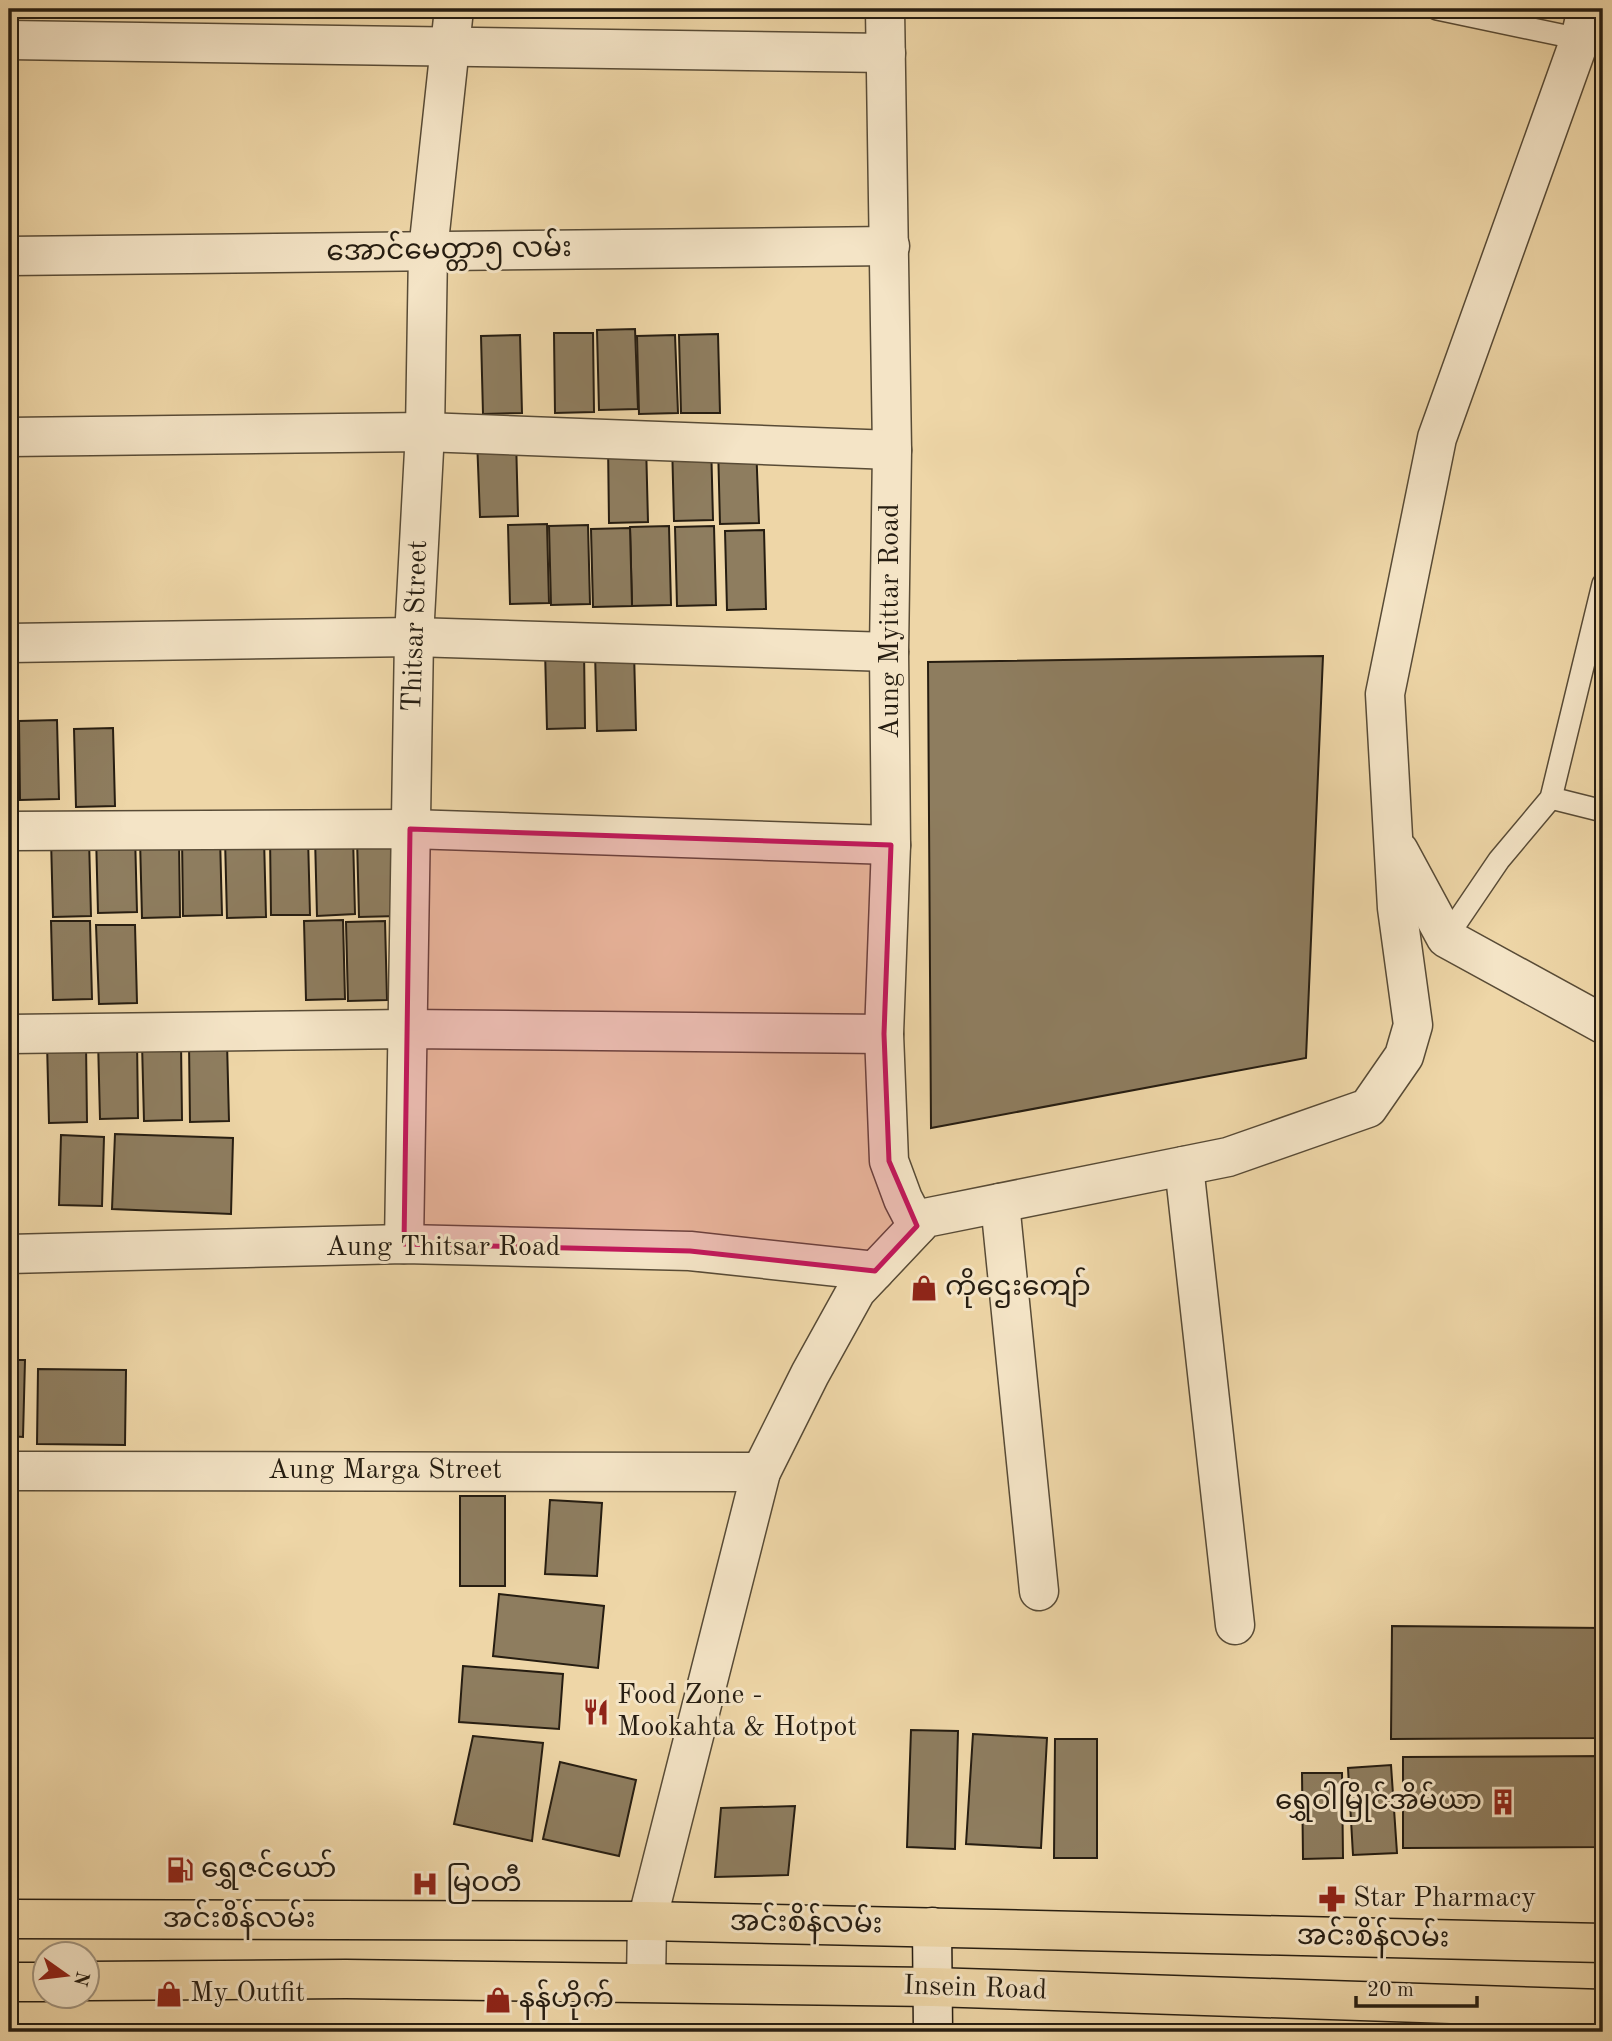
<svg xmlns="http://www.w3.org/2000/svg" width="1612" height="2041" font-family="'Old Standard TT','Noto Sans Myanmar',serif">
<rect width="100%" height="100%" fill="#eed6a7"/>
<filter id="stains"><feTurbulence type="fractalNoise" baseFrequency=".00286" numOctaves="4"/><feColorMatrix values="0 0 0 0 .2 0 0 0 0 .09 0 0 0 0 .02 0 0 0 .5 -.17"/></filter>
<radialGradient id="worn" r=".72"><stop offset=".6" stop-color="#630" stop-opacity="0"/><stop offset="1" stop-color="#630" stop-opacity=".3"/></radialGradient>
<!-- building -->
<g fill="#8e7d5f" stroke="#261d11" stroke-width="2">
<path d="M 635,329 L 638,409 L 599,410 L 597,330 Z"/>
<path d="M 554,333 L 593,333 L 594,412 L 555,413 Z"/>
<path d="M 718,334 L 720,413 L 681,413 L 679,335 Z"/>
<path d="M 520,335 L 522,413 L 483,414 L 481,336 Z"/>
<path d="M 675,335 L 678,413 L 639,414 L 637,336 Z"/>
<path d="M 516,438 L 518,516 L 480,517 L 477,439 Z"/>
<path d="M 711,441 L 713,520 L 674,521 L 672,442 Z"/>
<path d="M 608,443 L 646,443 L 648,522 L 609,523 Z"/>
<path d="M 756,444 L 759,523 L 720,524 L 718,445 Z"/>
<path d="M 547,524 L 549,603 L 510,604 L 508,525 Z"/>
<path d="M 588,525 L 590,604 L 551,605 L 549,526 Z"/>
<path d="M 669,526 L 671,605 L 632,606 L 630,527 Z"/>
<path d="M 714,526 L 716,605 L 677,606 L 675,527 Z"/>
<path d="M 630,528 L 632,606 L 593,607 L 591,529 Z"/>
<path d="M 764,530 L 766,609 L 727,610 L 725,531 Z"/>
<path d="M 584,649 L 585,728 L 547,729 L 545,650 Z"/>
<path d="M 634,651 L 636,730 L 597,731 L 595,652 Z"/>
<path d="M 1323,656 L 1306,1058 L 931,1128 L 928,662 Z"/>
<path d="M 57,720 L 59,799 L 20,800 L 19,721 Z"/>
<path d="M 113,728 L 115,806 L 76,807 L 74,729 Z"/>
<path d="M 135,834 L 137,912 L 98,913 L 96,835 Z"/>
<path d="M 308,836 L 310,915 L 271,915 L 270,837 Z"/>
<path d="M 353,836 L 355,914 L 317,916 L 315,837 Z"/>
<path d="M 179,837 L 180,917 L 142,918 L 140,839 Z"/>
<path d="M 182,837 L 220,837 L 222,915 L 183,916 Z"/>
<path d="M 396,837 L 398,916 L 359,917 L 357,838 Z"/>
<path d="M 89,838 L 91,916 L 53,917 L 51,839 Z"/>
<path d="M 264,838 L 266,917 L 227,918 L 225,839 Z"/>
<path d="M 9,843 L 14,843 L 16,922 L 9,922 Z"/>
<path d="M 343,920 L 345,999 L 306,1000 L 304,921 Z"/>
<path d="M 51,921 L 90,921 L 92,999 L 53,1000 Z"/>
<path d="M 385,921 L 387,1000 L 348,1001 L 346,922 Z"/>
<path d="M 96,925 L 135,925 L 137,1003 L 99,1004 Z"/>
<path d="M 137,1039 L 138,1118 L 100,1119 L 98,1040 Z"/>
<path d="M 181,1042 L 182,1120 L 144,1121 L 142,1043 Z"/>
<path d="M 227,1042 L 229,1121 L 190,1122 L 189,1043 Z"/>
<path d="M 47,1043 L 86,1043 L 87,1122 L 49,1123 Z"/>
<path d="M 115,1134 L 233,1138 L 231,1214 L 112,1209 Z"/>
<path d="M 61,1135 L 104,1137 L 102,1206 L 59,1205 Z"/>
<path d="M 9,1360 L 25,1360 L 23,1437 L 9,1436 Z"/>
<path d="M 38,1369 L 126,1370 L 125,1445 L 37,1444 Z"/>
<rect x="460" y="1496" width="45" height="90"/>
<path d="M 550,1500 L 602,1503 L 597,1576 L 545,1574 Z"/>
<path d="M 499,1594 L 604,1606 L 598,1668 L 493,1656 Z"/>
<path d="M 1392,1626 L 1603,1628 L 1603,1738 L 1391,1739 Z"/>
<path d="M 463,1666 L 563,1674 L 559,1729 L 459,1722 Z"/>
<path d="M 911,1730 L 958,1731 L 955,1849 L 907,1847 Z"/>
<path d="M 973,1734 L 1047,1738 L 1041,1848 L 966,1844 Z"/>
<path d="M 473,1736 L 543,1743 L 532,1841 L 454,1824 Z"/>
<path d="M 1055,1739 L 1097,1739 L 1097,1858 L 1054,1858 Z"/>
<path d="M 1603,1756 L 1603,1847 L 1403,1848 L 1403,1757 Z"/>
<path d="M 560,1762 L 636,1780 L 619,1856 L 543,1839 Z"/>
<path d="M 1391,1765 L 1397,1853 L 1353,1855 L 1348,1768 Z"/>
<path d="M 1302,1773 L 1342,1773 L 1343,1858 L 1303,1859 Z"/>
<path d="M 795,1806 L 788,1875 L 715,1877 L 721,1808 Z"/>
<path d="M 276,2026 L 276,2032 L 224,2032 L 226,2028 Z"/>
</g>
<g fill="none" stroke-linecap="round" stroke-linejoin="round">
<!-- lane casing -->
<g stroke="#584b36" stroke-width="24">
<g id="lane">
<path d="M 1437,9 L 1580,39"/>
<path d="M 1551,798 L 1603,811"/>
<path d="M 1446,938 L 1499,860 L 1551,798 L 1603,584"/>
</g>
</g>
<!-- street casing -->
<g stroke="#584b36" stroke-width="41">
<g id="street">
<path d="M 885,9 L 892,450 L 889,652 L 891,845 L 884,1034 L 889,1161 L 903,1199 L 917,1226"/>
<path d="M 9,40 L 886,53"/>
<path d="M 9,256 L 890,246"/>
<path d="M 9,437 L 425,432 L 892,450"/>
<path d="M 9,643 L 414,637 L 889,652"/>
<path d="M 9,831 L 410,829 L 891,845"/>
<path d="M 1399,851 L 1446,938 L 1603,1024"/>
<path d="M 9,1034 L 407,1029 L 884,1034"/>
<path d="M 1184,1166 L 1235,1625"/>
<path d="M 1000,1203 L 1039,1591"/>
<path d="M 404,1244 L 414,637 L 425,432 L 428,251 L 454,9"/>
<path d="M 9,1254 L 404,1244 L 690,1251 L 875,1271"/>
<path d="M 9,1471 L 761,1472"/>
<path d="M 646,1982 L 647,1921 L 761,1472 L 810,1374 L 856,1291 L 925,1218 L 1228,1157 L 1368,1108 L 1404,1056 L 1413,1025 L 1397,908 L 1385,694 L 1437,438 L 1580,39 L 1587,9"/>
</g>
</g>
<!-- secondary casing -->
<g stroke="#261d11" stroke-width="41">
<path id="secondary" d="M 932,1927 L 933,2032"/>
</g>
<!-- primary casing -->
<g stroke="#261d11" stroke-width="41">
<g id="primary">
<path d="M 9,1919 L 647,1921 L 1603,1943"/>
<path d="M 88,1981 L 346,1979 L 932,1987 L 1603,2009"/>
<path d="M 9,1982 L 46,1982"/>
</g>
</g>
<!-- lane -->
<use href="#lane" stroke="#f4e4c6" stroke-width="21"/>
<!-- street -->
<use href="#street" stroke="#f4e4c6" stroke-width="38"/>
<!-- secondary -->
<use href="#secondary" stroke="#f4e4c6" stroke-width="38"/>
<!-- primary -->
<use href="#primary" stroke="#eed6a7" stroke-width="38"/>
</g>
<!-- marked area -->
<path fill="#c2185b" fill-opacity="0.2" stroke="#c2185b" stroke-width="5" stroke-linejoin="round" d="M 410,829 L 891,845 L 884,1034 L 889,1161 L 917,1226 L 875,1271 L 690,1251 L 404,1244 Z"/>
<!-- icons -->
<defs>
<g id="shop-bare" transform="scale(2.1)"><path d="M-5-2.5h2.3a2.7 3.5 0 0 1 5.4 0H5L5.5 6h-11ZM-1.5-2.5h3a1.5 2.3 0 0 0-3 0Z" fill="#8f2418" stroke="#f4e4c6" stroke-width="2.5" paint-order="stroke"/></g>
<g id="restaurant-bare" transform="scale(2.1)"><path d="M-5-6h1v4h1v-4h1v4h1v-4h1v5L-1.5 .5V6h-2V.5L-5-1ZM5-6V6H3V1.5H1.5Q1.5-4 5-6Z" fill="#8f2418" stroke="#f4e4c6" stroke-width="2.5" paint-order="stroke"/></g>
<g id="building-bare" transform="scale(2.1)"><path d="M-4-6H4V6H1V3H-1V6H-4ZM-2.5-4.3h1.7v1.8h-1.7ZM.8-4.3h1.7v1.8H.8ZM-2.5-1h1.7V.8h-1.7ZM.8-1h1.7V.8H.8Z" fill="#8f2418" stroke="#f4e4c6" stroke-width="2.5" paint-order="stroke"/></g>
<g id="fuel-bare" transform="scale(2.1)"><path d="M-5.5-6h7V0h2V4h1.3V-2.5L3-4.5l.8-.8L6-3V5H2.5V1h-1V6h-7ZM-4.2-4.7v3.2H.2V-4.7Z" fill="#8f2418" stroke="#f4e4c6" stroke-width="2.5" paint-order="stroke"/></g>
<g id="hospital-bare" transform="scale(2.1)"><path d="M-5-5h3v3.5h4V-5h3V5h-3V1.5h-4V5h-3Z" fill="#8f2418" stroke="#f4e4c6" stroke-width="2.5" paint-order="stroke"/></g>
<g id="pharmacy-bare" transform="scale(2.1)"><path d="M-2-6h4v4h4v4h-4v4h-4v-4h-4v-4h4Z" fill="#8f2418" stroke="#f4e4c6" stroke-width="2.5" paint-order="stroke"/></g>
</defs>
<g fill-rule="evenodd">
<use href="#shop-bare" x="924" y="1288"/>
<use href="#restaurant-bare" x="596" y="1712"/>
<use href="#building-bare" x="1503" y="1802"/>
<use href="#fuel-bare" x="180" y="1870"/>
<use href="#hospital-bare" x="425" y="1884"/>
<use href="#pharmacy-bare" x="1332" y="1899"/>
<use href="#shop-bare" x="169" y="1994"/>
<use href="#shop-bare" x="498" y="2000"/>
</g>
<g text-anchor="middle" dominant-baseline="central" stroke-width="6" stroke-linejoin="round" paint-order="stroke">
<!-- street labels -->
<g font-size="28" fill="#261d11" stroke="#f4e4c6">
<text transform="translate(449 251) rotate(-1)">အောင်မေတ္တာ၅ လမ်း</text>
<text transform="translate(891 621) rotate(-90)">Aung Myittar Road</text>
<text transform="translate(416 626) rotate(-88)">Thitsar Street</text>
<text x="443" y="1248">Aung Thitsar Road</text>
<text x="385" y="1471">Aung Marga Street</text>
<text x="239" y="1920">အင်းစိန်လမ်း</text>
<text transform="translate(806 1924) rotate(1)">အင်းစိန်လမ်း</text>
<text transform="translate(1373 1938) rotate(1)">အင်းစိန်လမ်း</text>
<text transform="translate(975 1989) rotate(2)">Insein Road</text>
</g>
<!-- poi labels -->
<g font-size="28" fill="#261d11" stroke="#f4e4c6" text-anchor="start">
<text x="945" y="1288">ကိုဌေးကျော်</text>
<text x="617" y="1696">Food Zone -<tspan x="617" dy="32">Mookahta &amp; Hotpot</tspan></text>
<text x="1482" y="1802" text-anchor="end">ရွှေဝါမြိုင်အိမ်ယာ</text>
<text x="201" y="1870">ရွှေဇင်ယော်</text>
<text x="446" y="1884">မြဝတီ</text>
<text x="1353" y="1899">Star Pharmacy</text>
<text x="190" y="1994">My Outfit</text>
<text x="519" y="2000">နန်ဟိုက်</text>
</g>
</g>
<!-- margin -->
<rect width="1612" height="2041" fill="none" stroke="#eed6a7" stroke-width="35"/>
<rect x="10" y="10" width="1591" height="2020" fill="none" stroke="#261d11" stroke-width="3.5"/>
<rect x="18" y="18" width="1577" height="2006" fill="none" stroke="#261d11" stroke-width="2"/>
<!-- north arrow -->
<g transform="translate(66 1975) rotate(104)"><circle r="33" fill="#f4e4c6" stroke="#a2947e" stroke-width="2"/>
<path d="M0-5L12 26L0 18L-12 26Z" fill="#8f2418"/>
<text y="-10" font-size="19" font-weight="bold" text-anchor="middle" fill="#261d11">N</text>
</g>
<!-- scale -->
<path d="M1356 1996v10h121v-10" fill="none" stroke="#261d11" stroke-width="3.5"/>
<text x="1367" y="1996" font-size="21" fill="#261d11" stroke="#f4e4c6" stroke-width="5" paint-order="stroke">20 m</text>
<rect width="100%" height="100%" filter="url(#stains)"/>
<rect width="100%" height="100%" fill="url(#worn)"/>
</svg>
